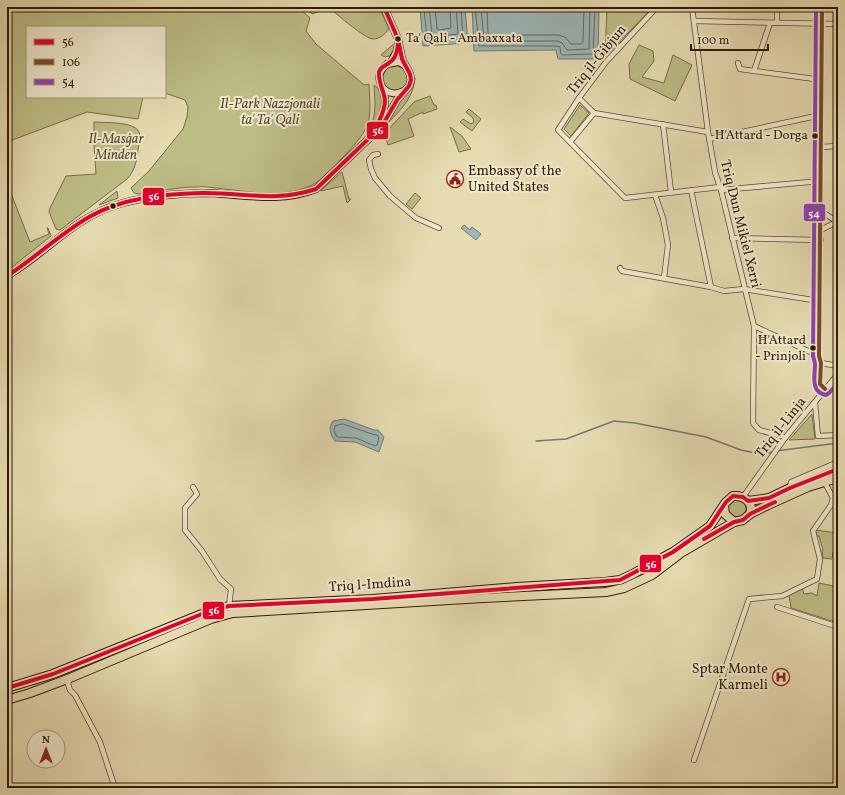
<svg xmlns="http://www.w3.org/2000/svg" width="845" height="795" font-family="Vollkorn,serif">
<rect width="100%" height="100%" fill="#e6dbb1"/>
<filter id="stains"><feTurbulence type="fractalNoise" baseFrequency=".005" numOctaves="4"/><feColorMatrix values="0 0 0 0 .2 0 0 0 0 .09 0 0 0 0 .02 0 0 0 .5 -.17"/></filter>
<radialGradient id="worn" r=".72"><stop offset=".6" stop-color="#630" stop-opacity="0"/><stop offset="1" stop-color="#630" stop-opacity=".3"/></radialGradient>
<!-- green -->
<g fill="#bdbd86" stroke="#786c47">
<path d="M 7,7 L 298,7 L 310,18 L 306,31 L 316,44 L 364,85 L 369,84 C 371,123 372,126 345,155 C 336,165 326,177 314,184 C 286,199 253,192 224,189 C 215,188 205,186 196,187 C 177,187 158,192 139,194 L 134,193 L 131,188 L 149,171 L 183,129 L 187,117 L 188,107 L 185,100 L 165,93 L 165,27 L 27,27 L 27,97 L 143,97 L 138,119 L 87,112 L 7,142 Z"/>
<path d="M 304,7 L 379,7 L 389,29 C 385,34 380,39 373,39 C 365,39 337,14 329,8 L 312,14 Z"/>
<path d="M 607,7 L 653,7 L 605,57 Z"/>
<path d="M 396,42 C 394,50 391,61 381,55 Z"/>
<path d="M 639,45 L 653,51 L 654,61 L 642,77 L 664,83 L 673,55 L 692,65 L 675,101 L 630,79 L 629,64 Z"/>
<circle cx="395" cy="78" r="13"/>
<path d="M 415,78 C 413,101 397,113 382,129 L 398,100 L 411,87 Z"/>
<path d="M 374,85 C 377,87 378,89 380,92 C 388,108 378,120 368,132 C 377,117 375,102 374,85 Z"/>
<path d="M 430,96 L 434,105 L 436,105 L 437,109 L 423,114 L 423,112 L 408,119 L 414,136 L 388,145 L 384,134 L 414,102 Z"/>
<path d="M 580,105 L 589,113 L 571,136 L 564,129 Z"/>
<path d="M 469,109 L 481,119 L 472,131 L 460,122 L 463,119 L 471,124 L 474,122 L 473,118 L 466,112 Z"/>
<path d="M 94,122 C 104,123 134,121 139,132 C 141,137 139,145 138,150 C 137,161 134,172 127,179 L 60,230 L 56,229 L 49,212 L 50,208 L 66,176 L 96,174 L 93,131 L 94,131 Z"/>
<path d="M 450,127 L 462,136 L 471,149 L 459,152 Z"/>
<path d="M 342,172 L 349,199 L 351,199 L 347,203 L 343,186 L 321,191 L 321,190 Z"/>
<path d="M 7,183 L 30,242 L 49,234 L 47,228 L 48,228 L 51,236 L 7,271 Z"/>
<path d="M 117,191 L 118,198 L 99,205 Z"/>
<path d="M 415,193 L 421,198 L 412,209 L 406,204 Z"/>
<path d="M 812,414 L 815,439 L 789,440 Z"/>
<circle cx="737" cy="508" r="9"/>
<path d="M 815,530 L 838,533 L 838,552 L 833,552 L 832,559 L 823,558 L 822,550 L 823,550 L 819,536 L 817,536 Z"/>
<path d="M 819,583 L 838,587 L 838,623 L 791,608 L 789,595 L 802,588 L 804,594 L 812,593 L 817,596 Z"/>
</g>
<!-- water -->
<g fill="#9cb8b7" stroke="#727971">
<path d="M 420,7 L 465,7 L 468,43 L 423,46 Z"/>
<path d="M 472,7 L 599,7 L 598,59 L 558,59 L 556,50 L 474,51 Z"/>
<path d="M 464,225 L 470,230 L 472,227 L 481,234 L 476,240 L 461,228 Z"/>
<path d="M 344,419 L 374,430 L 378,430 L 384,437 L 379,452 L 355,442 L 335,441 C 330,434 328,428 333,421 Z"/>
</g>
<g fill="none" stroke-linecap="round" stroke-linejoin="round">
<!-- shore -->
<g stroke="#676960" stroke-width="1">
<path d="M 424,7 L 427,40 L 429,42 L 463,39 L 461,7"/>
<path d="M 429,7 L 432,35 L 433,37 L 458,34 L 456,7"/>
<path d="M 435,7 L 437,29 L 439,30 L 451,28 L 450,7"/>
<path d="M 475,7 L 479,46 L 556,46 L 560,47 L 561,54 L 563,55 L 593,54 L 595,7"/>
<path d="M 481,7 L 484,41 L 557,41 L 562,43 L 567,50 L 589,49 L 590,7"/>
<path d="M 487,7 L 488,33 L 489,35 L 558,35 L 565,37 L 571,44 L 581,44 L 583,42 L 584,7"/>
<path d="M 343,424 L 372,434 L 377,435 L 379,438 L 377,445 L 375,446 L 356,438 L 337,437 L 334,431 L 335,426 Z"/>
</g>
<!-- stream -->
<g stroke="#727971" stroke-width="1.5">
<path d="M 536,441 L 566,439 L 614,421 L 635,423 L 706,437 L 741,450 L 760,454 L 773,452"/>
<path d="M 776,451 L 838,443"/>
</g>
<!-- street casing -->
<g stroke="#5f4a32" stroke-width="6">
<g id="street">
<path d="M 657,7 L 606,62 L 579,98 L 558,130 L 625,198 L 720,187"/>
<path d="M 692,7 L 708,132 L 715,172 L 721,190 L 754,326 L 753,423 L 759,430 L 782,436 L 785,438"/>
<path d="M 822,7 L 819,356 L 821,363 L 820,384 L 825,389"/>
<path d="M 694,21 L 838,24"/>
<path d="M 770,23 L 754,71 L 822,80"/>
<path d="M 777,23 L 777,7"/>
<path d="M 738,63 L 740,69 L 754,71"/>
<path d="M 579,98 L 594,113 L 708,132"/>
<path d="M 663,124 L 671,192"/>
<path d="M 709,139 L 821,115"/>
<path d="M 570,142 L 594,113"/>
<path d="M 821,147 L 838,146"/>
<path d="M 378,154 L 373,155 L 369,160 L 371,169 L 375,178 L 390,196 L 416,218 L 439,228"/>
<path d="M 691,190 L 711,287"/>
<path d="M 721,190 L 821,181"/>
<path d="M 655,195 L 663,218 L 668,245 L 664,278"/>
<path d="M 821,211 L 836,221"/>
<path d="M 821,230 L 838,221"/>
<path d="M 732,238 L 821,240"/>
<path d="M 620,268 L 622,271 L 711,287 L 724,291 L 744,289 L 819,301"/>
<path d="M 754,326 L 819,356"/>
<path d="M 821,363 L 838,366"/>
<path d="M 815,403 L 818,436 L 838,435"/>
<path d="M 193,487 L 197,494 L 185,508 L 185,530 L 202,551 L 220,579 L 231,589 L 229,606"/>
<path d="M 790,488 L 791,482 L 838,462"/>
<path d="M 743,497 L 785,438 L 838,374"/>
<path d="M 777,607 L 838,627"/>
<path d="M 70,678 L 68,684 L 70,690 L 75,695 L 100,742 L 115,788"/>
<path d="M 694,760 L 749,599 L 782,596 L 817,579 L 820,559 L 813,531 L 831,505 L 833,498 L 824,481"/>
</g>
</g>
<!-- secondary casing -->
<g stroke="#321a08" stroke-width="8">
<g id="secondary">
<path d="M 391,62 L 397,51 L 398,44"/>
<path d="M 382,87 C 388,94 396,95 404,91"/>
<path d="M 375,130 C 380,122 385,111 385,101 C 385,85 371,78 387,64 L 399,62 L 404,65"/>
<path d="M 7,276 C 48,252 74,216 123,203 C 149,196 183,193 210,193 C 247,195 280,203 316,189 L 382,126 L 397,100 L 409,86 L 411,80 L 410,74 L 402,59 L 398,39 L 384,7"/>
</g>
</g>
<!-- highway casing -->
<g stroke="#321a08" stroke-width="10">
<g id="highway">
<path d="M 748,501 L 769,498 L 790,488 L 838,469"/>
<path d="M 724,506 L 725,514 L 734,522"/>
<path d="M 7,688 L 53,674 L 207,612 L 229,606 L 373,599 L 516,587 L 605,582 L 620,580 L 633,574 L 673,552 L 710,526 L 726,502 L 733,496 C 744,495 754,502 750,514"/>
<path d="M 7,700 L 30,693 L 70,678 L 211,619 L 233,613 L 483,598 L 606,592 L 624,588 L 652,575 L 681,553 L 734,522 L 743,520 L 750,514 L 768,505 L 808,487 L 838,478"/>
</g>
</g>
<!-- street -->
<use href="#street" stroke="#efe8cc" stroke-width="4.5"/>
<!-- secondary -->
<use href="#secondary" stroke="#efe8cc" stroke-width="6"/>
<!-- highway -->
<use href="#highway" stroke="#e6dbb1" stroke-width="8"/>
<!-- bus-1 casing -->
<g stroke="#efe8cc" stroke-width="7">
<g id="bus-1">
<path d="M 379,121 C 382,115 385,107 385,100 C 384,91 378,82 379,72 C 381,66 386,66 390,62 C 397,58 398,46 398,39"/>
<path d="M 7,276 C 35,258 60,234 89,217 C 122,198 163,194 201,193 C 244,192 273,203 316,189 L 382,126 L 397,100 L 409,86 L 411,80 L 410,74 L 402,59 L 398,39 L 384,7"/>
<path d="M 704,539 L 734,522 L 743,520 L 750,514 L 775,502"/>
<path d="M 7,688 L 53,674 L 207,612 L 229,606 L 373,599 L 620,580 L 673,552 L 710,526 L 726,502 L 733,496 L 743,497 L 748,501 L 769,498 L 790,488 L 838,469"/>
</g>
</g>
<!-- bus-2 casing -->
<g stroke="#efe8cc" stroke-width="7">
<path id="bus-2" d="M 822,7 L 819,356 L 821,363 L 820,384 L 825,389"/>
</g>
<!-- bus-3 casing -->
<g stroke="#efe8cc" stroke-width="7">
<path id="bus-3" d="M 816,7 L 813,356 C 814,359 815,362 815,365 C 815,376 810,392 826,395 L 829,393 L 838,383"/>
</g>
<!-- bus-1 -->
<use href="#bus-1" stroke="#e4002b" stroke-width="4"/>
<!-- bus-2 -->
<use href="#bus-2" stroke="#7a4b2a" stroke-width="4"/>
<!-- bus-3 -->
<use href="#bus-3" stroke="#8e44ad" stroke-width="4"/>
</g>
<!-- icons -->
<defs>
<g id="civic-ring" transform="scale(0.9)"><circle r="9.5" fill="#efe8cc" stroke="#8f2418" stroke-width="1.5"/><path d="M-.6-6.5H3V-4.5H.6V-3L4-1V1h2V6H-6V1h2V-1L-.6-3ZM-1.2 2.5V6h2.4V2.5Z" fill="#8f2418"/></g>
<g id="hospital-ring" transform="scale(0.9)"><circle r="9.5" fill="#efe8cc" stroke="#8f2418" stroke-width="1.5"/><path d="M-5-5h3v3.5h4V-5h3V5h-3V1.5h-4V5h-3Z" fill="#8f2418"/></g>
</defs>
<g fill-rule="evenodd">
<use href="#civic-ring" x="455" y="179"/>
<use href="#hospital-ring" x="781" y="677"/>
</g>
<!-- markers -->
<g fill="#321a08" stroke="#efe8cc" stroke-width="1.5">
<circle cx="398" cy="39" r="3.5"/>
<circle cx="815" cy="136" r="3.5"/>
<circle cx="113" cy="206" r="3.5"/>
<circle cx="813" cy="348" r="3.5"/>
</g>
<g text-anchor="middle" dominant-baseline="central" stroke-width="4" stroke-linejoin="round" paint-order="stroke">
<!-- bus labels -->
<g font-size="13" fill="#321a08" stroke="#efe8cc" text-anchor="end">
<text x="406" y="39" text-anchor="start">Ta' Qali - Ambaxxata</text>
<text x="808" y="136">Ħ'Attard - Dorga</text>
<text x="806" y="341">Ħ'Attard<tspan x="806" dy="16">- Prinjoli</tspan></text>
</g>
<!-- street labels -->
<g font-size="14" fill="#321a08" stroke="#efe8cc">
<text transform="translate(597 60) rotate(-51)">Triq il-Ġibjun</text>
<text transform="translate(740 224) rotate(76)">Triq Dun Mikiel Xerri</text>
<text transform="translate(781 428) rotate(-52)">Triq il-Linja</text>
<text transform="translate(370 585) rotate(-4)">Triq l-Imdina</text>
</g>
<!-- park labels -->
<g font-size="14" font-style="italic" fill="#5c4b2e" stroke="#efe8cc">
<text x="270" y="104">Il-Park Nazzjonali<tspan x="270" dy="16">ta' Ta' Qali</tspan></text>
<text x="116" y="139">Il-Masġar<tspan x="116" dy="16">Minden</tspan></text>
</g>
<!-- poi labels -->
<g font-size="14" fill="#321a08" stroke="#efe8cc" text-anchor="start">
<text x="468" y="171">Embassy of the<tspan x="468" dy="16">United States</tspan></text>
<text x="768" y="669" text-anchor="end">Sptar Monte<tspan x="768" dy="16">Karmeli</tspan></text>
</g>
</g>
<g stroke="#efe8cc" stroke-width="1.5">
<rect x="366" y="121" width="23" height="19" rx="4" fill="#e4002b"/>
<rect x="142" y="187" width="23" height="19" rx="4" fill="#e4002b"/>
<rect x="803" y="203" width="23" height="19" rx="4" fill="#8e44ad"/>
<rect x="639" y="554" width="23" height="19" rx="4" fill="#e4002b"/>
<rect x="202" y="601" width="23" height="19" rx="4" fill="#e4002b"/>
</g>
<g font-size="11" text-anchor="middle" font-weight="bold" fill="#fff">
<text x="378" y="134">56</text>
<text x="154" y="200">56</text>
<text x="814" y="217">54</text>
<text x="651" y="568">56</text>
<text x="214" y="614">56</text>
</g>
<!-- margin -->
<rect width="845" height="795" fill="none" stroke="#e6dbb1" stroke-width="24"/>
<rect x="8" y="8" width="829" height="779" fill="none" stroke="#321a08" stroke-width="2"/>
<rect x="12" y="12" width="821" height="771" fill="none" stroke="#321a08"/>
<!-- legend -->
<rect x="26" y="26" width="140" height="72" fill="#efe8cc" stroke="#a3967e"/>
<rect x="34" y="39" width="20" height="6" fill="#e4002b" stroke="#a3967e"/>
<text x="62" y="46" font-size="12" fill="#321a08">56</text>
<rect x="34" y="59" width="20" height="6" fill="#7a4b2a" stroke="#a3967e"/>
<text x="62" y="66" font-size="12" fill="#321a08">106</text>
<rect x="34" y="79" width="20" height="6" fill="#8e44ad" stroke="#a3967e"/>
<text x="62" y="86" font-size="12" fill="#321a08">54</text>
<!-- north arrow -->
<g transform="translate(46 749)"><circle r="19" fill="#efe8cc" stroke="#a3967e"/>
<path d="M0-3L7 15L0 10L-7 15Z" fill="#8f2418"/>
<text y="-6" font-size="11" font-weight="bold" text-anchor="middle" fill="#321a08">N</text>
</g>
<!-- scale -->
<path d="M691 44v6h77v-6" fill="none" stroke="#321a08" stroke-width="2"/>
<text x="697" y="44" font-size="12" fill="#321a08" stroke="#efe8cc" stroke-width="3" paint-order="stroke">100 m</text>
<rect width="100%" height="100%" filter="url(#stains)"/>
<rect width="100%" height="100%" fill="url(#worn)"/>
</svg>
